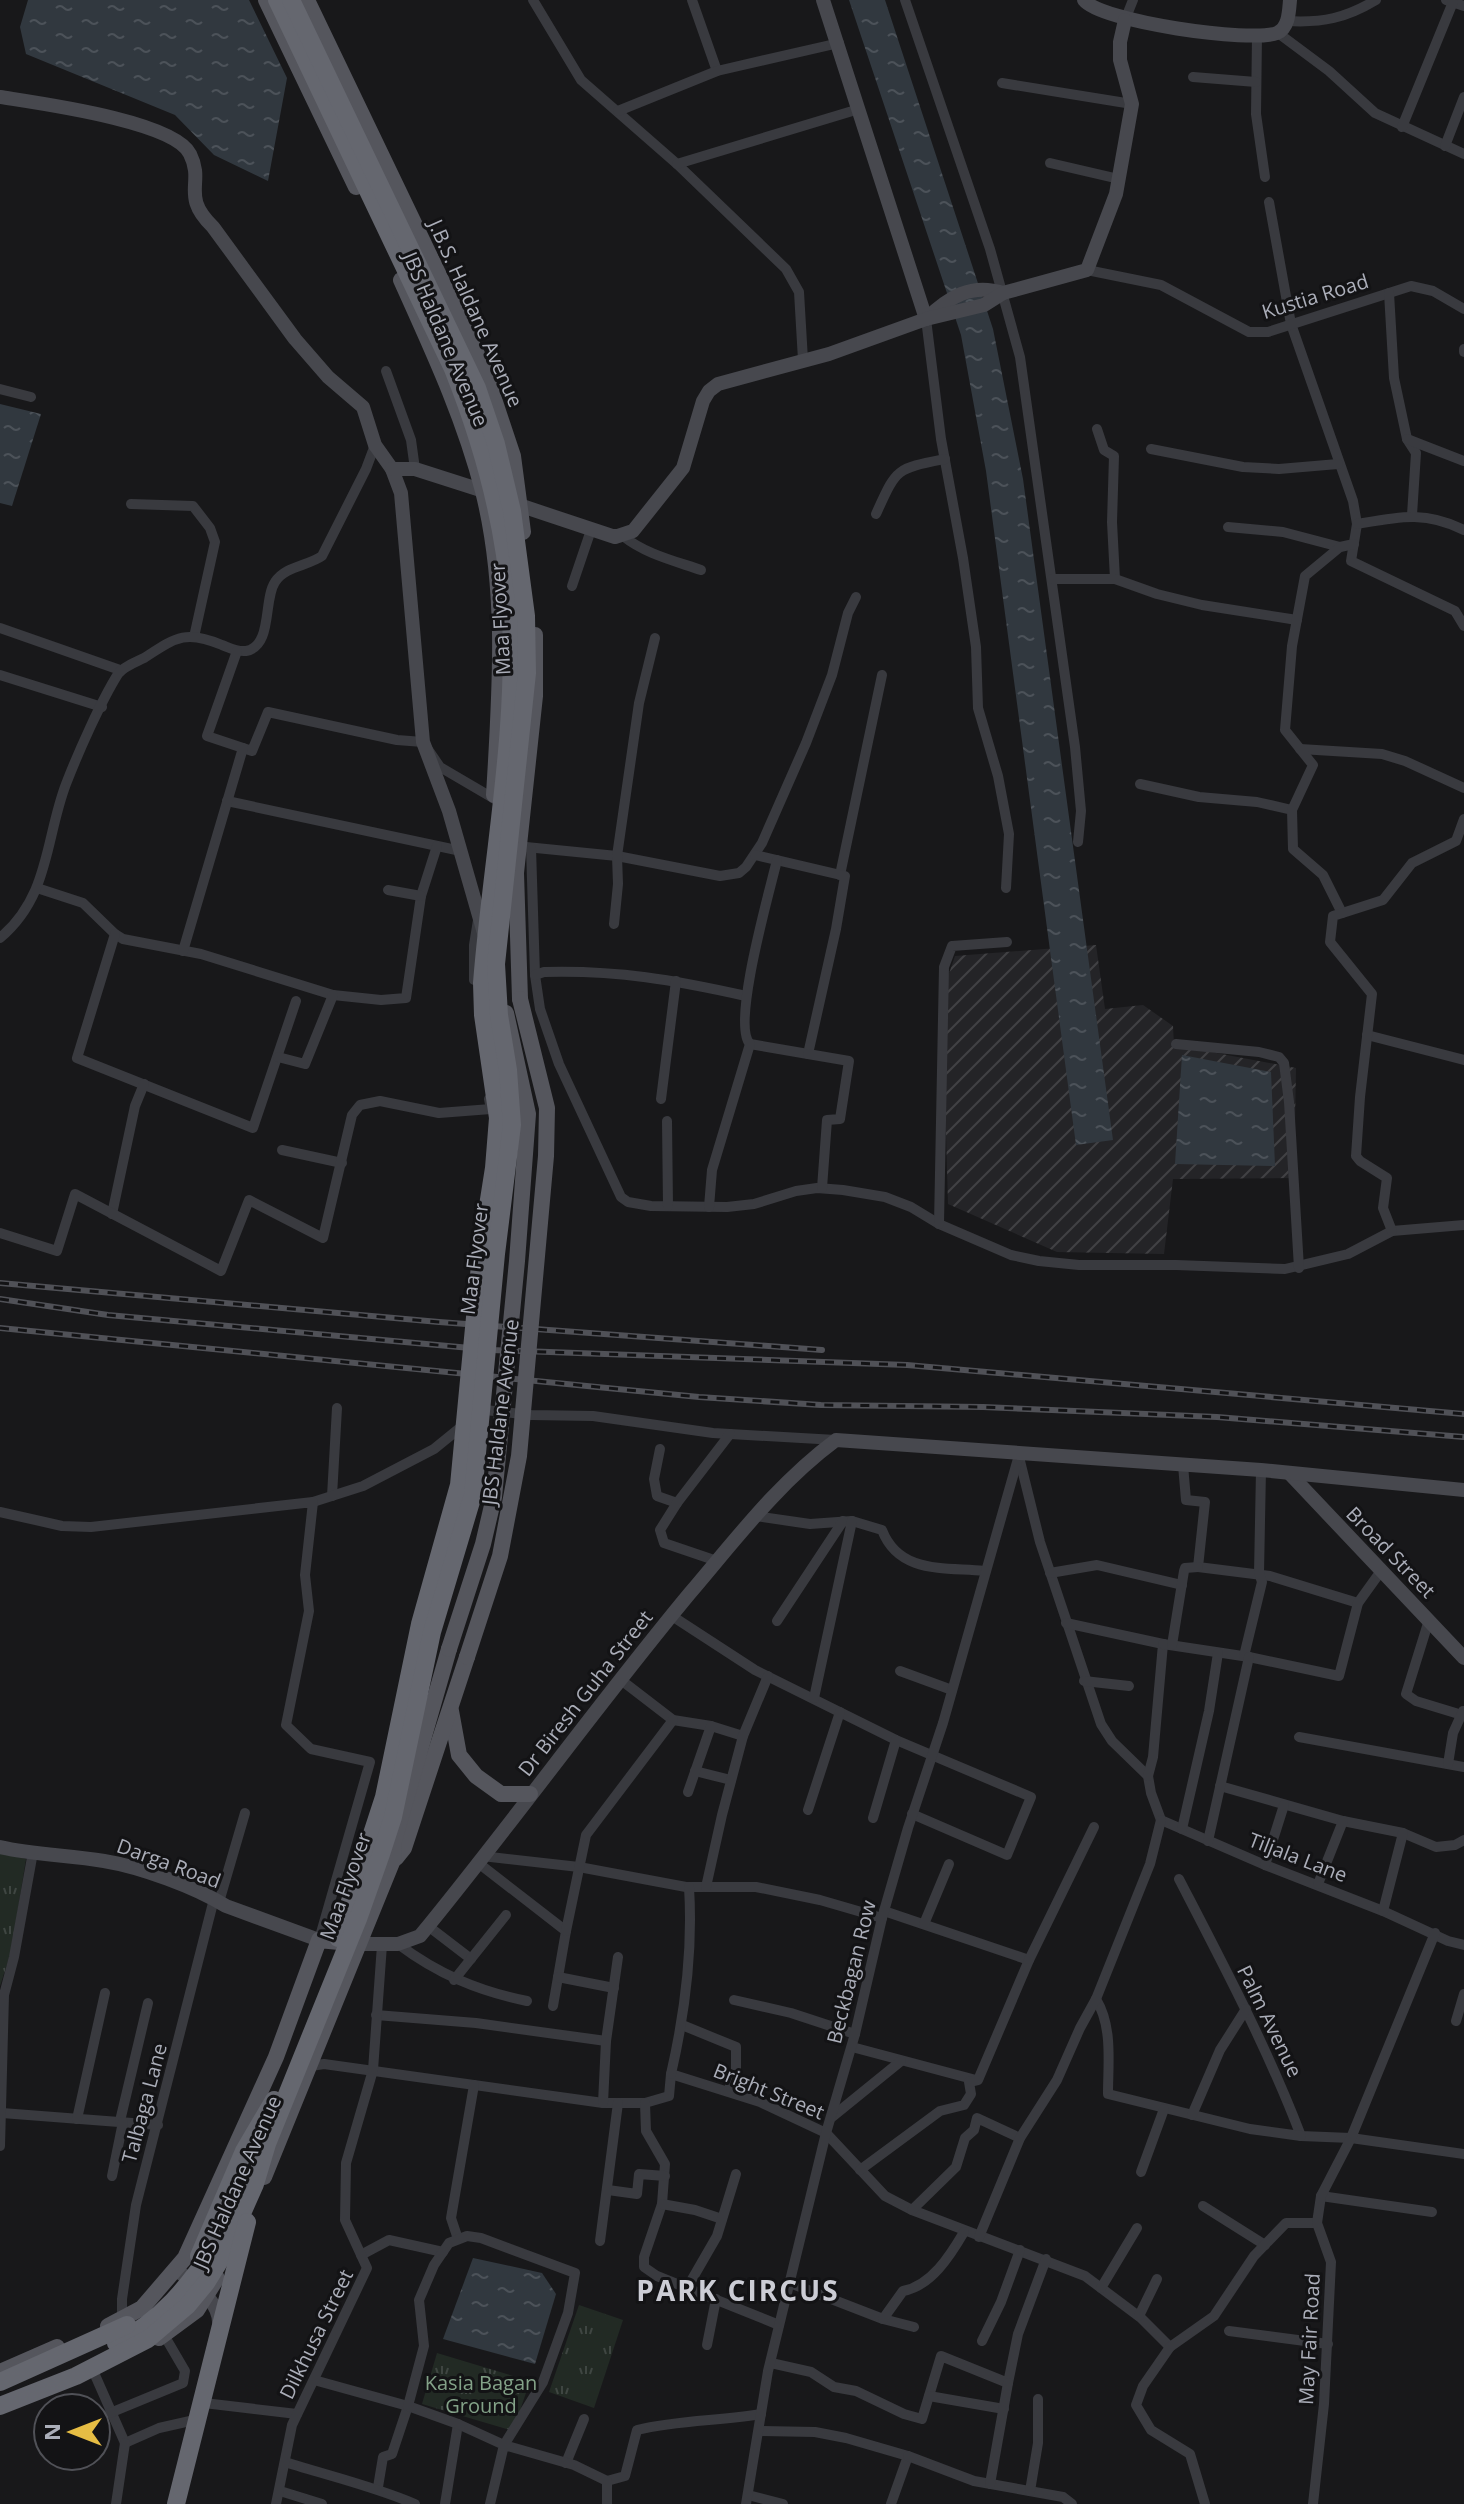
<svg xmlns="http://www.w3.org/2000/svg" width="1464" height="2504" font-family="'Open Sans',sans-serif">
<defs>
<pattern id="industrial-furrows" width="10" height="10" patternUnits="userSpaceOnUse" patternTransform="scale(2)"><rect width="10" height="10" fill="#242427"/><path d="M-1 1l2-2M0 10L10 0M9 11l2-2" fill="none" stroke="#414144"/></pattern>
<pattern id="grass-tufts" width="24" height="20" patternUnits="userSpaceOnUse" patternTransform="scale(2)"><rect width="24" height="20" fill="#222a24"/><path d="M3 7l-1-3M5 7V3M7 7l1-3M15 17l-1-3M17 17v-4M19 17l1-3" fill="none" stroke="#3f4642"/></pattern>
<pattern id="water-ripples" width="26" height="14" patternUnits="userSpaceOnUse" patternTransform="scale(2)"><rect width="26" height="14" fill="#31383f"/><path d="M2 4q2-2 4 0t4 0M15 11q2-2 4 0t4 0" fill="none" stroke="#4c5259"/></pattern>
</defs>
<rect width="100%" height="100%" fill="#18181a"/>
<!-- industrial -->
<path fill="url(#industrial-furrows)" d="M 1096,945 L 1105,1009 L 1143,1005 L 1173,1026 L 1174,1045 L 1296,1068 L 1294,1178 L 1173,1179 L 1164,1254 L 1057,1252 L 948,1204 L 942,994 L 955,956 Z"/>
<!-- grass -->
<g fill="url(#grass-tufts)">
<path d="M 0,1853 L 26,1859 L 11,1952 L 0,1986 Z"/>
<path d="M 579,2305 L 623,2320 L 594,2408 L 549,2392 Z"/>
<path d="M 437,2353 L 530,2381 L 513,2431 L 422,2404 Z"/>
</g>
<!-- water -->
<g fill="url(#water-ripples)">
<path d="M 28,0 L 249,0 L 287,78 L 268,181 L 214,155 L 175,115 L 26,54 L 20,27 Z"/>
<path d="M 849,0 L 885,0 L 993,329 L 1023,479 L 1113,1140 L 1076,1145 L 986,471 L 961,335 Z"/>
<path d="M 0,404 L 41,414 L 12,506 L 0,503 Z"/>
<path d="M 1182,1055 L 1271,1072 L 1275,1166 L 1175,1164 Z"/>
<path d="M 473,2258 L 542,2273 L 556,2294 L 535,2364 L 443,2339 Z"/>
</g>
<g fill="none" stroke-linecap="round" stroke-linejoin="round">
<!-- street -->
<g stroke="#393a3f" stroke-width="10">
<path d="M 533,0 L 581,80 L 677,164 L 786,269 L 799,292 L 803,360"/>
<path d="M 692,0 L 717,71"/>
<path d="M 905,0 L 990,249 L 1020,357 L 1075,747 L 1081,811 L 1078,842"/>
<path d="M 1446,0 L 1464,6"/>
<path d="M 1125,20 L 1133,0"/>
<path d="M 1287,21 C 1323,23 1346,18 1376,0"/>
<path d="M 1278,33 L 1329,71 L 1375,113 L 1464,154"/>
<path d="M 1257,35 L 1256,114 L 1265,177"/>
<path d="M 1193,77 L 1256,82"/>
<path d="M 1002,83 L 1132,104"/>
<path d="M 618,111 L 717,71 L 839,43"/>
<path d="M 1402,127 L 1453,2"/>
<path d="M 1445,146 L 1464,97"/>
<path d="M 1050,163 L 1119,179"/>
<path d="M 677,164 L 859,109"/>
<path d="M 1269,202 L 1291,324 L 1353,501 L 1357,524 L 1351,561 L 1455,611 L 1464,626"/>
<path d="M 1087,270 L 1161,285 L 1249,332 L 1268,332 L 1411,286 L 1433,291 L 1464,309"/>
<path d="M 1389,293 L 1394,378 L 1407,439 L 1416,453 L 1412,515"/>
<path d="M 926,319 L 941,439 L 963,558 L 976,647 L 978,708 L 998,776 L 1009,834 L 1006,888"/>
<path d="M 1464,349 L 1464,352"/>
<path d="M 386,371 L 411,440 L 415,469"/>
<path d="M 0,389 L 31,397"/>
<path d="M 1097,429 L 1104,450 L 1114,456 L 1112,522 L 1115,579"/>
<path d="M 1407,439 L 1464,461"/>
<path d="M 1151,449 L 1243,467 L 1279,469 L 1338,464"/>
<path d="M 131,504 L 193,506 L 210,528 L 215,542 L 194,637"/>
<path d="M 876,514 C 897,468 895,469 945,459"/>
<path d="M 1357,524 C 1397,517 1425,510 1464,530"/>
<path d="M 1228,527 L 1283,532 L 1340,547"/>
<path d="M 623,536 C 645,554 675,561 701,570"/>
<path d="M 1052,579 L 1115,579 L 1157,594 L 1202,605 L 1297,620"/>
<path d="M 572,586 L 591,530"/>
<path d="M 0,628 L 120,670"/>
<path d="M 0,675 L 102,707"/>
<path d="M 243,748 L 252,751 L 268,712 L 397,740 L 423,742 L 440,767 L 498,801"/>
<path d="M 1300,749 L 1382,754 L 1405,761 L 1464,788"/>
<path d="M 1140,784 L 1199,797 L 1257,802 L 1292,810"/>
<path d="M 227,801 L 461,851"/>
<path d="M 526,847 L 617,856 L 720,876 L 739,873 L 746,867 L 762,843 L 806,743 L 832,675 L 848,613 L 856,597"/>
<path d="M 531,848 L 535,975 L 540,1009 L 559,1064 L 621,1197 L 628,1202 L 651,1206 L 727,1207 L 754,1204 L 796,1191 L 817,1188 L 843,1190 L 885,1197 L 911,1207 L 939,1224 L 1011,1255 L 1039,1261 L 1079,1265 L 1176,1265 L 1285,1269 L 1348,1254 L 1392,1231 L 1464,1225"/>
<path d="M 840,875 L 882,675"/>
<path d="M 37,888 L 83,903 L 115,934 L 123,939 L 201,954 L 333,995 L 381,1000 L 406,998 L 421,896 L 437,846"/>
<path d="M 388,890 L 421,896"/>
<path d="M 1342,913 L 1323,875 L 1293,849 L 1292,810 L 1313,765 L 1285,730 L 1292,646 L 1305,576 L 1340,547 L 1354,544"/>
<path d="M 614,924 L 618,884 L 617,856 L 639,703 L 655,638"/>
<path d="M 115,934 L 77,1058 L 253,1128 L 296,1001"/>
<path d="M 0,938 C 50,896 45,839 66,784 C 78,753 101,701 118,674 C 124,666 136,662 144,658 C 175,638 185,629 222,645 C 230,648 237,652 246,651 C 273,646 263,600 275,582 C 285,566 308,566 322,556 L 366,469 L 375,445"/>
<path d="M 183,951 L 243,748 L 207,736 L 237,651"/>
<path d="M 535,975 L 544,972 C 618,970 674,980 746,996"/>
<path d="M 474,980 L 474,945 L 478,920"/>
<path d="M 1367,1035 L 1464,1060"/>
<path d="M 750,1044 L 808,1054 L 836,929 L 845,876 L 755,855"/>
<path d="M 1176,1044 L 1259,1052 L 1279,1057 L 1284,1063 L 1289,1102 L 1299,1268"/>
<path d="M 808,1054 L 849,1061 L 840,1119 L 827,1120 L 822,1188"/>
<path d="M 278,1057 L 305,1064 L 333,995"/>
<path d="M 661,1099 L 676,981"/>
<path d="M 667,1121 L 668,1206"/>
<path d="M 282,1150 L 342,1163"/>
<path d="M 709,1207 L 712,1170 L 750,1044 C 731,1025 770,890 777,860"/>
<path d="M 112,1214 L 135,1106 L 144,1084"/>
<path d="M 939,1224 L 944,967 L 952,946 L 1007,942"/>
<path d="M 1392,1231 L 1383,1208 L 1387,1178 L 1360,1161 L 1356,1156 L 1360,1097 L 1372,994 L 1330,942 L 1333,916 L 1383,900 L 1412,863 L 1456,841 L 1464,819"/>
<path d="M 0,1233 L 57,1251 L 75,1194 L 221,1271 L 249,1200 L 323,1238 L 352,1115 L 360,1105 L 380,1101 L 439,1113 L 491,1109 L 489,1099"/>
<path d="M 479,1414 L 485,1410 L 531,1415 L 593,1416 L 713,1433 L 836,1440"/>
<path d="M 660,1449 L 654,1479 L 657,1496 L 677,1503"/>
<path d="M 1019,1457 L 1040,1542 L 1101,1724 L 1112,1741 L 1148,1776 L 1151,1793 L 1161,1820 L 1265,1865 L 1383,1911 L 1448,1941 L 1464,1945"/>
<path d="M 1183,1465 L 1186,1500 L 1205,1502 L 1198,1567 L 1270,1576 L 1358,1603"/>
<path d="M 332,1496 L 337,1408"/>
<path d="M 313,1502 L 363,1486 L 434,1449 L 466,1423"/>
<path d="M 0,1512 L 62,1526 L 91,1527 L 313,1502 L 305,1575 L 309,1611 L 286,1725 L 311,1749 L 370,1762 L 319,1940"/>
<path d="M 755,1516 L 810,1524 L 852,1521 L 882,1530 C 899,1574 944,1567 984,1571"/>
<path d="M 717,1561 L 664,1543 L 660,1530 L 677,1503 L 730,1434"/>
<path d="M 1050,1573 L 1097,1565 L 1182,1585"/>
<path d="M 672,1616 L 755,1670 L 896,1740 L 1031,1797 L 1007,1855 L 912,1814"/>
<path d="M 1429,1620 L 1406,1694 L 1416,1701 L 1462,1715"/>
<path d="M 777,1621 L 843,1521"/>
<path d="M 1066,1623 L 1163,1644 L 1153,1757 L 1148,1776"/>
<path d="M 1163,1644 L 1249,1657 L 1339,1676 L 1358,1603 L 1381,1571"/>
<path d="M 1172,1645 L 1184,1571 L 1185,1568 L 1198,1567"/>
<path d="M 1244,1656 L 1262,1582 L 1259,1573 L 1261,1470"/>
<path d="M 900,1671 L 952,1690"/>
<path d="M 621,1680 L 673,1720 L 711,1726"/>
<path d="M 1084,1681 L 1129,1686"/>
<path d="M 814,1698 L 852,1521"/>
<path d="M 1299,1737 L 1464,1767"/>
<path d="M 1448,1764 L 1453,1733 L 1463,1711"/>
<path d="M 695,1771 L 731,1780"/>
<path d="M 1220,1786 L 1343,1821 L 1403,1833 L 1436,1847 L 1455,1845 L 1464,1840"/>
<path d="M 688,1792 L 711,1726 L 743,1736"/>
<path d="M 808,1810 L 840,1712"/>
<path d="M 873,1818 L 896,1740"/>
<path d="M 1182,1829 L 1209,1711 L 1218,1653"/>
<path d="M 1208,1841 L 1249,1657"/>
<path d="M 482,1856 L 579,1867 L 686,1887 L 756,1887 L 820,1900 L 882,1918"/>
<path d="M 477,1862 L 566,1931 L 553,2006"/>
<path d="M 1265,1865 L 1284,1805"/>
<path d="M 1179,1879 C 1223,1964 1267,2047 1301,2136 L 1351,2138 L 1464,2154"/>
<path d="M 1318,1884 L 1343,1821"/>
<path d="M 706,1887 L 722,1815 L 743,1736 L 768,1676"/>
<path d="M 219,1902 L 245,1813"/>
<path d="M 884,1911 L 1029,1960"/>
<path d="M 1383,1911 L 1403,1833"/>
<path d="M 924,1924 L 949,1864"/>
<path d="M 428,1926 L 471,1959"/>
<path d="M 566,1931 L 586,1835 L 673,1720"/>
<path d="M 398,1944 C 438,1974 478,1991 527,2001"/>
<path d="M 558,1977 L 614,1988"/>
<path d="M 454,1980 L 506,1915"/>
<path d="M 1096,1999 C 1113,2027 1108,2063 1108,2094 L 1250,2129 L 1301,2136"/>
<path d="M 734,2000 L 791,2013 L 855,2034"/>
<path d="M 376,2015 L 476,2023 L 606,2041"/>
<path d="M 1456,2021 L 1464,1994"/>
<path d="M 682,2025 L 736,2047 L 736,2071 L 728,2091"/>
<path d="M 852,2047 L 976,2080"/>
<path d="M 311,2066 L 324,2064 L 603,2103 L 645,2103 L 669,2096 L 671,2074 L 760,2102 L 826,2133 L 885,2196 L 912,2210 L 1085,2276 L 1141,2318 L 1170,2347"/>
<path d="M 671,2074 C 685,2013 693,1950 689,1887"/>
<path d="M 603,2103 L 606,2041 L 618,1957"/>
<path d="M 645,2103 L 646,2131 L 665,2164 L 662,2204 L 644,2257 L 644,2267 L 657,2276 L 779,2325"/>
<path d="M 2,2113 L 158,2125"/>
<path d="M 1192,2115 L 1220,2050 L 1246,2009"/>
<path d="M 832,2117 L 901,2061"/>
<path d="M 77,2119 L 105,1993"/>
<path d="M 120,2121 L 148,2003"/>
<path d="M 0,2146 L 4,1995 L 14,1957 L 33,1852"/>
<path d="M 860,2170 L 940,2111 L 964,2105 L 971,2094 L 969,2082 L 978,2080 L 1029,1960 L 1094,1827"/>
<path d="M 1141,2172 L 1164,2109"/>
<path d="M 112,2176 L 123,2122"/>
<path d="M 608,2190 L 637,2194 L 639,2174 L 665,2176"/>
<path d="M 1321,2196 L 1432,2212"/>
<path d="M 662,2204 L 695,2210 L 722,2219"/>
<path d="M 1203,2206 L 1265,2245"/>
<path d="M 912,2210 L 956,2167 L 965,2138 L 974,2130 L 977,2118 L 1020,2138"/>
<path d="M 979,2237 L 1020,2138 L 1057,2080 L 1080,2028 L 1096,1999 L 1150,1864 L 1161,1820"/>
<path d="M 458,2239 L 451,2218 L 474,2085"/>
<path d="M 600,2241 L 618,2103"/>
<path d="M 361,2255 L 389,2240 L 443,2252"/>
<path d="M 790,2283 L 883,2319 L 914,2327"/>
<path d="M 687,2288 L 717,2236 L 736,2174"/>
<path d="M 1101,2288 L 1137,2228"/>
<path d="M 1139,2316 L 1157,2279"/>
<path d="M 122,2319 L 122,2299 L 136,2205 L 214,1899"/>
<path d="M 883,2319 L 903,2291 C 931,2286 950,2256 964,2232"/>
<path d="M 1229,2331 L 1328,2344"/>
<path d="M 982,2341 L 1001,2302 L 1020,2250"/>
<path d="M 707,2345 L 716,2299"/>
<path d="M 771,2363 L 811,2372 L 834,2387 L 856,2391 L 904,2414 L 922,2419 L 941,2356 L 1008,2383 L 1018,2334 L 1046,2259"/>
<path d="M 95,2375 L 125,2443 L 159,2428 L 199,2419"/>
<path d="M 314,2380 L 408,2406 L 392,2454 L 383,2457 L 378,2487"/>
<path d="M 929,2396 L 1004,2409"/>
<path d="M 204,2403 L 297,2414"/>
<path d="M 110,2413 L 183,2383 L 185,2371 L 164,2335"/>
<path d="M 759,2431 L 815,2432 L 846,2438 L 908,2456 L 891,2504"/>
<path d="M 908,2456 L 974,2481 L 1063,2497 L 1072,2504"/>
<path d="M 285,2462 C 329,2476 373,2486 415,2504"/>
<path d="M 566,2463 L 584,2419"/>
<path d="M 607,2481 L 625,2476 L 637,2430 C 678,2420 720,2421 761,2414"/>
<path d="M 990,2484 L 1008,2383"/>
<path d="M 280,2491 L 322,2504"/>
<path d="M 1030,2491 L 1038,2443 L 1038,2399"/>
<path d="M 748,2495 L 783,2504"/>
<path d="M 116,2504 L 125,2443"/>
<path d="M 276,2504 L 292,2425 L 367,2268 L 345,2220 L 346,2163 L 373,2070 L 382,1945"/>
<path d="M 445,2504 L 458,2424"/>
<path d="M 490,2504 L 504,2445 L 543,2382 L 568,2313 L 575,2273 L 481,2238 L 467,2236 L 449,2243 L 434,2265 L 419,2300 L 424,2346 L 408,2406 L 458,2424 L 504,2445 L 574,2465 L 607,2481 L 607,2504"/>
<path d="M 746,2504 L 768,2371 L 826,2133 L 855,2034 L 882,1918 L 908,1828 L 943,1723 L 1019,1455"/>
<path d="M 1205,2504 L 1190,2454 L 1151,2430 L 1136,2405 L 1143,2386 L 1170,2347 L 1214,2316 L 1254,2256 L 1286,2223 L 1317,2223"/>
<path d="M 1313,2504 L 1324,2404 L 1331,2262 L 1317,2223 L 1321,2196 L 1351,2138 L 1435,1933"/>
</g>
<!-- secondary -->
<g stroke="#47484e" stroke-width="14">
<path d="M 823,0 L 926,319"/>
<path d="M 1084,0 C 1101,22 1251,43 1277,33 C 1289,28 1289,11 1290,0"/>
<path d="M 0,97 C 37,103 174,121 190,154 C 205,184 180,195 213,227 L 295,339 L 328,377 L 363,407 L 375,445 L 392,469 L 401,493 L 423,742 L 449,811 L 484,933"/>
<path d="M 926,319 C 949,297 971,283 1003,293"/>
<path d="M 392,469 L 415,469 L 490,493"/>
<path d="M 513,503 L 615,537 L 633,531 L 683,468 L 703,401 L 709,391 L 718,384 L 829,354 L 926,319 L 984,305 L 1003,293 L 1087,270 L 1116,194 L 1132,104 L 1120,60 L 1120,42 L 1125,20"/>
<path d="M 1290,1474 L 1464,1658"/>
<path d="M 0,1847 C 34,1855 70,1855 104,1861 C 141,1867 195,1887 226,1906 L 319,1940"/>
<path d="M 359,1944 L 398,1944 L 420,1936 C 512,1824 597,1705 690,1593 C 736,1539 778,1483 836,1440 L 1261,1470 L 1464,1490"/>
<path d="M 177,2270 C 194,2284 222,2302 219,2327"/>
</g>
<!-- primary -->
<g stroke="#55565d" stroke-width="16">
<path d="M 266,0 L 356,187"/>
<path d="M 307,0 L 484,369 L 513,456 L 523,532"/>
<path d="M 401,280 C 432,349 464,417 483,491 C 508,591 500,693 494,795"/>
<path d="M 520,999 L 516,873 L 535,696 L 535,635"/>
<path d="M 451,1711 L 459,1755 L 476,1776 L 501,1794 L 530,1794"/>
<path d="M 396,1858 L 404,1848 L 467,1657"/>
<path d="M 264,2177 L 393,1860 L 394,1841 L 449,1649"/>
<path d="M 108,2326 L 142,2308 L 185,2258 L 276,2057 L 319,1940 L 349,1943"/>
<path d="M 159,2338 L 197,2310 L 217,2278"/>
<path d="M 0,2372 L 57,2347"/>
</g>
<!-- rail casing -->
<g stroke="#505157" stroke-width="6">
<g id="rail">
<path d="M 0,1283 L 439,1322 L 822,1350"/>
<path d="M 0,1299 L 108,1315 L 492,1350 L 907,1365 L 1464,1414"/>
<path d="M 0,1328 L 699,1397 L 821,1405 L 983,1407 L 1217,1417 L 1464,1437"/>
</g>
</g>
<!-- rail -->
<use href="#rail" stroke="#131315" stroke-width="3" stroke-dasharray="9" stroke-linecap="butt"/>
<!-- primary-bridge -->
<g stroke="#55565d" stroke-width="16">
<path d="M 449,1649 L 483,1544 L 494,1497 L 517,1261 L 528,1114 L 506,1013"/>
<path d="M 467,1657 L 500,1556 L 519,1456 L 546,1156 L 547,1108 L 520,999"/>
</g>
<!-- highway-bridge -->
<g stroke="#65676f" stroke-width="18">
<path d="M 277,0 L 453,369 C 482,442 504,521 510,599 C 519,727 492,856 482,983 L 483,1015 L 498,1118 L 494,1168 L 482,1244 L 459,1485 L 420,1624 L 384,1797 L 338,1938"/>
<path d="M 199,2256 L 244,2151 L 274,2100"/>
<path d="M 116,2343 C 160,2322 190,2285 216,2245"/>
<path d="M 0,2382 L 127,2325"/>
<path d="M 0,2406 L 76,2376 L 148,2339 L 187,2306 L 206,2283 L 224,2254 L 255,2184 L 267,2144 L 358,1919 L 381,1854 L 393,1817 L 432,1632 L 473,1495 L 496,1254 L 512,1125 L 508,1070 L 499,1015 L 496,964 L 527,673 L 526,616 L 512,511 L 496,444 L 477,388 L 291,0"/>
<path d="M 176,2504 L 247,2222"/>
</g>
</g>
<g text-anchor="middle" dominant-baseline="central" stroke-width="6" stroke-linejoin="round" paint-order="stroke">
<!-- street labels -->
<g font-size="20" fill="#abaeb9" stroke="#131315">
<text transform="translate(1315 296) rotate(-17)">Kustia Road</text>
<text transform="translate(476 313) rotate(66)">J.B.S. Haldane Avenue</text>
<text transform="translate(446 339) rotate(67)">JBS Haldane Avenue</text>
<text transform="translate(500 619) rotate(-93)">Maa Flyover</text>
<text transform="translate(474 1259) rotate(-83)">Maa Flyover</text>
<text transform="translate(500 1412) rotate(-83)">JBS Haldane Avenue</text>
<text transform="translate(1391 1552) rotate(46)">Broad Street</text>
<text transform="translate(585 1693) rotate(-52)">Dr Biresh Guha Street</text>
<text transform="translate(1298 1857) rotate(21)">Tiljala Lane</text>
<text transform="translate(169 1863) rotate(20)">Darga Road</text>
<text transform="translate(345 1886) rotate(-70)">Maa Flyover</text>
<text transform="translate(851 1972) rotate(-76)">Beckbagan Row</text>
<text transform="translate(1270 2021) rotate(64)">Palm Avenue</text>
<text transform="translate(769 2091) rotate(22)">Bright Street</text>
<text transform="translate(144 2103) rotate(-75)">Talbaga Lane</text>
<text transform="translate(237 2182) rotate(-66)">JBS Haldane Avenue</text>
<text transform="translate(316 2334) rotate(-64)">Dilkhusa Street</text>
<text transform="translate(1309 2339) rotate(-87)">May Fair Road</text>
</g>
<!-- park labels -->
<g font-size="20" fill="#83a288" stroke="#131315">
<text x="481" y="2382">Kasia Bagan<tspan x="481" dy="23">Ground</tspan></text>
</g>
<!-- district labels -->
<g font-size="28" font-weight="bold" letter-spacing="2" fill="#cccdd5" stroke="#131315">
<text x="738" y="2290">PARK CIRCUS</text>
</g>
</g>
<!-- north arrow -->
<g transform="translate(72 2432) rotate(270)"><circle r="38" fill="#131315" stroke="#505157" stroke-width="2"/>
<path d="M0-6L14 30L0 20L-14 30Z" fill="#e6bd44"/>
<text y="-12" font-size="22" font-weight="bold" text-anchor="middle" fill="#abaeb9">N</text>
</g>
</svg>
